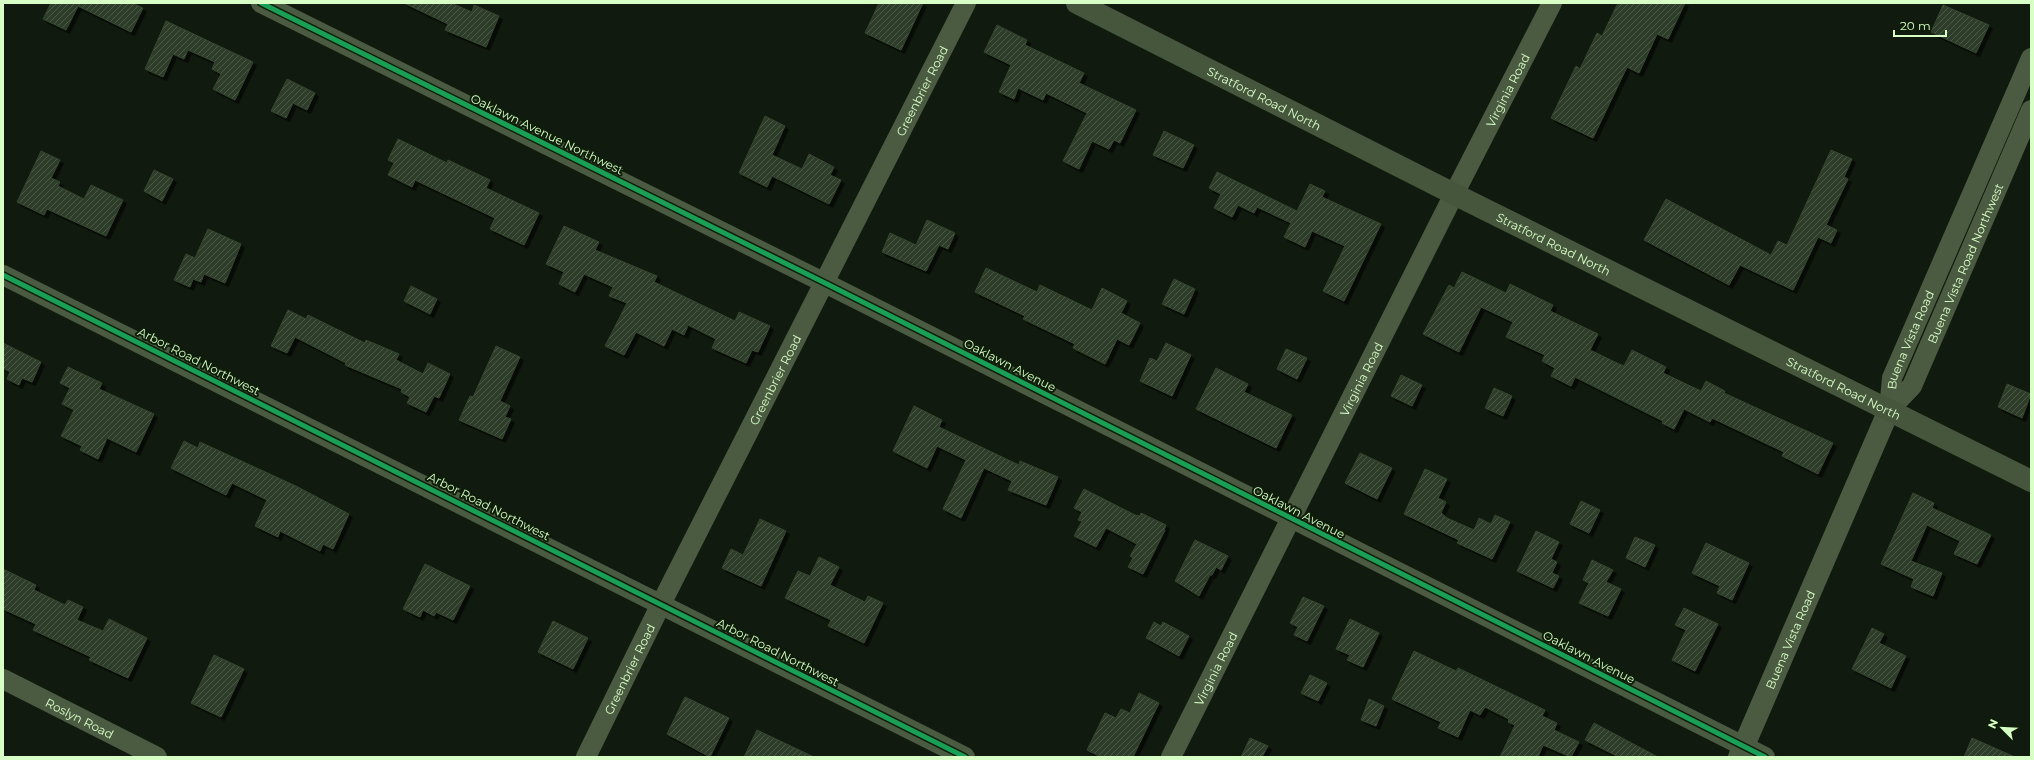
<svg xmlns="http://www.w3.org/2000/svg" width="2034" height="760" font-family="Montserrat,sans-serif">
<defs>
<pattern id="building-hatch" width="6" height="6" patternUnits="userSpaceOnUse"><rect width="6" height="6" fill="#2f3d2a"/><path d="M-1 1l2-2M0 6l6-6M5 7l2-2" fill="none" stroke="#4c5a47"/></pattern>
<filter id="shadow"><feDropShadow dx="3.5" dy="3.5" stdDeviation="0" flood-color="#0009"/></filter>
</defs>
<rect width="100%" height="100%" fill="#111a0e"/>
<!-- building -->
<g fill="url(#building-hatch)" stroke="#34452f" filter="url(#shadow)">
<path d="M 51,3 L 132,3 L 143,8 L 131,32 L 78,6 L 66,30 L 43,19 Z"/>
<path d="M 404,3 L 451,3 L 472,12 L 474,5 L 499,16 L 486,47 L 445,30 L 448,24 Z"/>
<path d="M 879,3 L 923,3 L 901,50 L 865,33 Z"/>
<path d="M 1618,3 L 1685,3 L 1668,39 L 1657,34 L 1639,73 L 1627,67 L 1593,138 L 1551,118 L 1576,66 L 1580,69 L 1597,33 L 1602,36 Z"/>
<path d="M 1943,5 L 1989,25 L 1976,53 L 1931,32 Z"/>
<path d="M 166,21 L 253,62 L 235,100 L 213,89 L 221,74 L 212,69 L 215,62 L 188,50 L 184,59 L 173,54 L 163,77 L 145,69 Z"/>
<path d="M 997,25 L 1027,40 L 1025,45 L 1084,73 L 1079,83 L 1136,110 L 1120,143 L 1114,140 L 1109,149 L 1092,141 L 1079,169 L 1063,161 L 1087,113 L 1046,93 L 1043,100 L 1018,88 L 1014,99 L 999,92 L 1011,65 L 984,52 Z"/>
<path d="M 287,79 L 315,93 L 307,110 L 293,103 L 286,118 L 271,111 Z"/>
<path d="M 765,116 L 785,126 L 772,155 L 802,169 L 809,154 L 834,167 L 830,175 L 841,180 L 829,204 L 772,176 L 767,187 L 739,173 Z"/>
<path d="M 1164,131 L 1194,145 L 1183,168 L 1153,155 Z"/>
<path d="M 398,139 L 447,163 L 448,160 L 490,180 L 486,188 L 539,213 L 524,245 L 490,229 L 495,218 L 415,180 L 412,187 L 388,175 L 394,163 L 388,160 Z"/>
<path d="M 1831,150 L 1852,159 L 1844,177 L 1848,179 L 1826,225 L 1837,230 L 1831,243 L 1818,237 L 1793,290 L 1740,265 L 1729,285 L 1644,240 L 1666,199 L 1771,255 L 1778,241 L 1787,245 Z"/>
<path d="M 41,151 L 60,160 L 51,178 L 60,182 L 58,186 L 84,199 L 91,185 L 123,200 L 106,236 L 47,209 L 44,215 L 17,202 Z"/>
<path d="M 154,170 L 173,179 L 162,201 L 144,191 Z"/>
<path d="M 1217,172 L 1297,211 L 1310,184 L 1325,191 L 1322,197 L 1381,224 L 1344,301 L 1323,291 L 1345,246 L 1312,231 L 1305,247 L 1284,237 L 1291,223 L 1257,207 L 1254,213 L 1238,205 L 1232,217 L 1214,208 L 1221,194 L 1209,188 Z"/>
<path d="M 927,220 L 955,233 L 948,249 L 939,245 L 926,271 L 882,252 L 890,233 L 916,245 Z"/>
<path d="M 564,226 L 599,242 L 595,250 L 657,276 L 654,282 L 735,321 L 739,312 L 770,326 L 758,352 L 752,350 L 746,363 L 712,348 L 716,339 L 688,325 L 684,335 L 672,329 L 664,346 L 636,332 L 624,355 L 605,346 L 627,303 L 609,296 L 613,287 L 584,274 L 575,292 L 559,284 L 564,272 L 546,264 Z"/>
<path d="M 208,229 L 241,244 L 225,283 L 204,274 L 201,282 L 193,279 L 190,287 L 174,280 L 186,254 L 195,258 Z"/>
<path d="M 986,268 L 1037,292 L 1040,285 L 1092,310 L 1102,288 L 1127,301 L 1121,313 L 1140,323 L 1129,345 L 1117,339 L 1105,364 L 1073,348 L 1075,344 L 1023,319 L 1025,316 L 975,292 Z"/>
<path d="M 1462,272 L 1506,293 L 1510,284 L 1553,305 L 1550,311 L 1598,334 L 1590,350 L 1617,363 L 1624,366 L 1632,350 L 1666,367 L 1663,373 L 1701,391 L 1706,381 L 1725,391 L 1724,393 L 1833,443 L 1818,474 L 1782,456 L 1784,452 L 1712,418 L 1710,422 L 1684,409 L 1674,429 L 1662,423 L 1663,421 L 1575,377 L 1571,386 L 1551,376 L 1555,368 L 1542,361 L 1545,355 L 1506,337 L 1513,322 L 1481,307 L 1459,352 L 1423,334 L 1449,285 L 1454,288 Z"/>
<path d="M 1174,279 L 1195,289 L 1184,314 L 1162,304 Z"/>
<path d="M 411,286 L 437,299 L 430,314 L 404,301 Z"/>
<path d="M 288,310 L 306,319 L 308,315 L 365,343 L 366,340 L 399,354 L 396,360 L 423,374 L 428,363 L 450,374 L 439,398 L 434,396 L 426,412 L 407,403 L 410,397 L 401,392 L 402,389 L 345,365 L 346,363 L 295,337 L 287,353 L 271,346 Z"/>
<path d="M 3,343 L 41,362 L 32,382 L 22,378 L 19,385 L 7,379 L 10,372 L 3,368 Z"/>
<path d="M 1166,343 L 1191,355 L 1172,396 L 1140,381 L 1150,358 L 1157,361 Z"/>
<path d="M 496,346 L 520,357 L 500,401 L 510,406 L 505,417 L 511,419 L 502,439 L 459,420 L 470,396 L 473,397 Z"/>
<path d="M 1286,349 L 1307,358 L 1297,379 L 1277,369 Z"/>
<path d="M 68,367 L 102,383 L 99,389 L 154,414 L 136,452 L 107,438 L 98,459 L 80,450 L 82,446 L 61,436 L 74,410 L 62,404 L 70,388 L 60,383 Z"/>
<path d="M 1216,368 L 1248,384 L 1244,392 L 1292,415 L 1276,448 L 1196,409 Z"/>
<path d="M 1401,375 L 1422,385 L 1412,406 L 1391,396 Z"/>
<path d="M 2007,384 L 2031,394 L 2022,418 L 1998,407 Z"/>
<path d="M 1494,388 L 1512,396 L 1503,416 L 1485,408 Z"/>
<path d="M 914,406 L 942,420 L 939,427 L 1019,465 L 1020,461 L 1058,477 L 1046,505 L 1008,490 L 1012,481 L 984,468 L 961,518 L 943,509 L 966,460 L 937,446 L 927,468 L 893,451 Z"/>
<path d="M 184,441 L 198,448 L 200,442 L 296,486 L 349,514 L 333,549 L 323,544 L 320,551 L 280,531 L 278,537 L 255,526 L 267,500 L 232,483 L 226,495 L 171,468 Z"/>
<path d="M 1360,453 L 1392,468 L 1377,499 L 1345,483 Z"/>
<path d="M 1425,469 L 1447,479 L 1438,498 L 1446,502 L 1441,513 L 1447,518 L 1474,530 L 1479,518 L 1491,524 L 1495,515 L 1510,522 L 1492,559 L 1457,543 L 1459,540 L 1404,514 Z"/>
<path d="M 1084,489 L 1135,515 L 1140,516 L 1141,513 L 1166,525 L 1164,530 L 1165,530 L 1143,574 L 1128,567 L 1133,558 L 1130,556 L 1137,544 L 1106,528 L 1096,547 L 1074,536 L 1082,521 L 1078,520 L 1082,512 L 1074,508 Z"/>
<path d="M 1913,493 L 1934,503 L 1932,508 L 1991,535 L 1977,564 L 1954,554 L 1960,541 L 1927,525 L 1911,561 L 1942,573 L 1933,596 L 1911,587 L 1914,579 L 1881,564 Z"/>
<path d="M 1581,501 L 1600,510 L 1589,533 L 1570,524 Z"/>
<path d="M 760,519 L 786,531 L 761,586 L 722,568 L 731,549 L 743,555 Z"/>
<path d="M 1536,531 L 1559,542 L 1551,559 L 1557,562 L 1552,573 L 1559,576 L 1553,588 L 1517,571 Z"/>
<path d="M 1635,537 L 1655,545 L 1645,567 L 1626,558 Z"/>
<path d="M 1195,540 L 1228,556 L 1221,570 L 1216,567 L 1212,575 L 1210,575 L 1199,596 L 1175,581 Z"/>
<path d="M 1706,543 L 1749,563 L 1732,600 L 1717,593 L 1720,586 L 1692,573 Z"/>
<path d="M 819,557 L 839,567 L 830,585 L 865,602 L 868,596 L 883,603 L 864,643 L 828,626 L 831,620 L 785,598 L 798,571 L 810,576 Z"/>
<path d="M 1592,560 L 1613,570 L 1606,582 L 1621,589 L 1608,616 L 1579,603 L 1589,583 L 1583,580 Z"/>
<path d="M 425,564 L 470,586 L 453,620 L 436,612 L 434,616 L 423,610 L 420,617 L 403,609 Z"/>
<path d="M 3,569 L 36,585 L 34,590 L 65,605 L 68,600 L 83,607 L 77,620 L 103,631 L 109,619 L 147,638 L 128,678 L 89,660 L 91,657 L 33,630 L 36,624 L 3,609 Z"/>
<path d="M 1303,597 L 1324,606 L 1307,641 L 1294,635 L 1298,627 L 1290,623 Z"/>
<path d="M 1684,608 L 1718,624 L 1695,671 L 1672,660 L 1686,630 L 1675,625 Z"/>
<path d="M 1350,619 L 1379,633 L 1363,667 L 1347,660 L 1350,655 L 1336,649 Z"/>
<path d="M 553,621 L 588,638 L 573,669 L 538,652 Z"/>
<path d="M 1154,622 L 1161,626 L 1163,622 L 1189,636 L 1179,656 L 1146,638 Z"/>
<path d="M 1872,628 L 1884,634 L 1879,643 L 1906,656 L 1891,688 L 1852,669 Z"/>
<path d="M 1414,651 L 1456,671 L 1458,668 L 1545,710 L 1542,716 L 1557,723 L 1554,730 L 1579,742 L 1571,757 L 1543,745 L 1538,757 L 1500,757 L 1515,725 L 1508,722 L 1509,719 L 1485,707 L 1480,715 L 1470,710 L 1458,737 L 1438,728 L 1441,722 L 1392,699 Z"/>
<path d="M 214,655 L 244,669 L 221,717 L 191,703 Z"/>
<path d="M 1310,675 L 1327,683 L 1318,701 L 1301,693 Z"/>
<path d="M 1139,693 L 1159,703 L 1133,757 L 1101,757 L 1087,750 L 1105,713 L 1116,718 L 1121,709 L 1130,713 Z"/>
<path d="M 685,697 L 729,718 L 710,757 L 667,734 Z"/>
<path d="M 1369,699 L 1384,706 L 1376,726 L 1361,720 Z"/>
<path d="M 1594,723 L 1658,757 L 1619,757 L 1585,740 Z"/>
<path d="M 757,730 L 814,757 L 744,757 Z"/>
<path d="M 1250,738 L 1268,746 L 1262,757 L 1241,757 Z"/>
<path d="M 1972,738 L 2015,757 L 1964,757 Z"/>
</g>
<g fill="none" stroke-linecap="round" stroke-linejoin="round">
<!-- minor -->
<g stroke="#4b5b41" stroke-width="20">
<path d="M 261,3 L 825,283 L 1765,757"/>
<path d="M 3,275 L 965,757"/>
<path id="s1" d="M 1889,410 L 1892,378 L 2031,58"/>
<path id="s2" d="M 1889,410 L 1912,386 L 2031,110"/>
<path id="s3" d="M 3,679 L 157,757"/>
<path id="s4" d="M 586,757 L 661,604 L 966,3"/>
<path id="s5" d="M 1171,757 L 1454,194 L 1552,3"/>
</g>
<!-- tertiary -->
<path stroke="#4b5b41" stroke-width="22" id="s6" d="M 1739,757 L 1889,410"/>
<!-- secondary -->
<path stroke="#46563c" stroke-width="22" id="s7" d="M 1077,3 L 1454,194 L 2031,481"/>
<!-- cycleway casing -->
<g stroke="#0e1e0a" stroke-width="8">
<g id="cycleway">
<path d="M 261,3 L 825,283 L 1765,757"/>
<path d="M 3,275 L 965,757"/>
</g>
</g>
<!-- cycleway -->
<use href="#cycleway" stroke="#1a9f57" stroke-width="5"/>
</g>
<g text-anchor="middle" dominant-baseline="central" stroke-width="4" stroke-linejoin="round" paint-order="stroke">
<!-- street labels -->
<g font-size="12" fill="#d7ffc6" stroke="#0e1e0a">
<text stroke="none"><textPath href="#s5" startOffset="747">Virginia Road</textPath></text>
<text stroke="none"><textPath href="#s4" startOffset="746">Greenbrier Road</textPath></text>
<text stroke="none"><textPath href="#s7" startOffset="210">Stratford Road North</textPath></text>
<text transform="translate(547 134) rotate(26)">Oaklawn Avenue Northwest</text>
<text stroke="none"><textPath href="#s7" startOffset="534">Stratford Road North</textPath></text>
<text stroke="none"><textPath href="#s2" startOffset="167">Buena Vista Road Northwest</textPath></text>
<text stroke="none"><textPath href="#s1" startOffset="74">Buena Vista Road</textPath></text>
<text transform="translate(199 361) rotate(27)">Arbor Road Northwest</text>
<text transform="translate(1010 365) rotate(27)">Oaklawn Avenue</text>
<text stroke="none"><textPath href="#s4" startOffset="422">Greenbrier Road</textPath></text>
<text stroke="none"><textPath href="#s5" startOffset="423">Virginia Road</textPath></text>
<text stroke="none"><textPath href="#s7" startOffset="858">Stratford Road North</textPath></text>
<text transform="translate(489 506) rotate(27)">Arbor Road Northwest</text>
<text transform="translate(1299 512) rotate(27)">Oaklawn Avenue</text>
<text stroke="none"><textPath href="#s6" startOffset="128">Buena Vista Road</textPath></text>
<text transform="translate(778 652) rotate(27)">Arbor Road Northwest</text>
<text transform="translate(1589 657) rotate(27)">Oaklawn Avenue</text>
<text stroke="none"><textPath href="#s4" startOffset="98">Greenbrier Road</textPath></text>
<text stroke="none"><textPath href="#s5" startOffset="99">Virginia Road</textPath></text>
<text stroke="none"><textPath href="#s3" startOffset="86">Roslyn Road</textPath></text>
</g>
</g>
<!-- border -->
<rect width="2034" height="760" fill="none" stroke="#d7ffc6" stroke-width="8"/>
<!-- north arrow -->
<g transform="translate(2002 728) rotate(294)" stroke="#0e1e0a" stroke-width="3" paint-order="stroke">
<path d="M0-3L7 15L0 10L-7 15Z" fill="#d7ffc6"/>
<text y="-6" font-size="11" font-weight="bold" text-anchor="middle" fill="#d7ffc6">N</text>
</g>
<!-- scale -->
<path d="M1894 30v6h52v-6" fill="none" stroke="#d7ffc6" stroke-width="2"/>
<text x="1900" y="30" font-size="12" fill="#d7ffc6" stroke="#0e1e0a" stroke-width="3" paint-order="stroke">20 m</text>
</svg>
